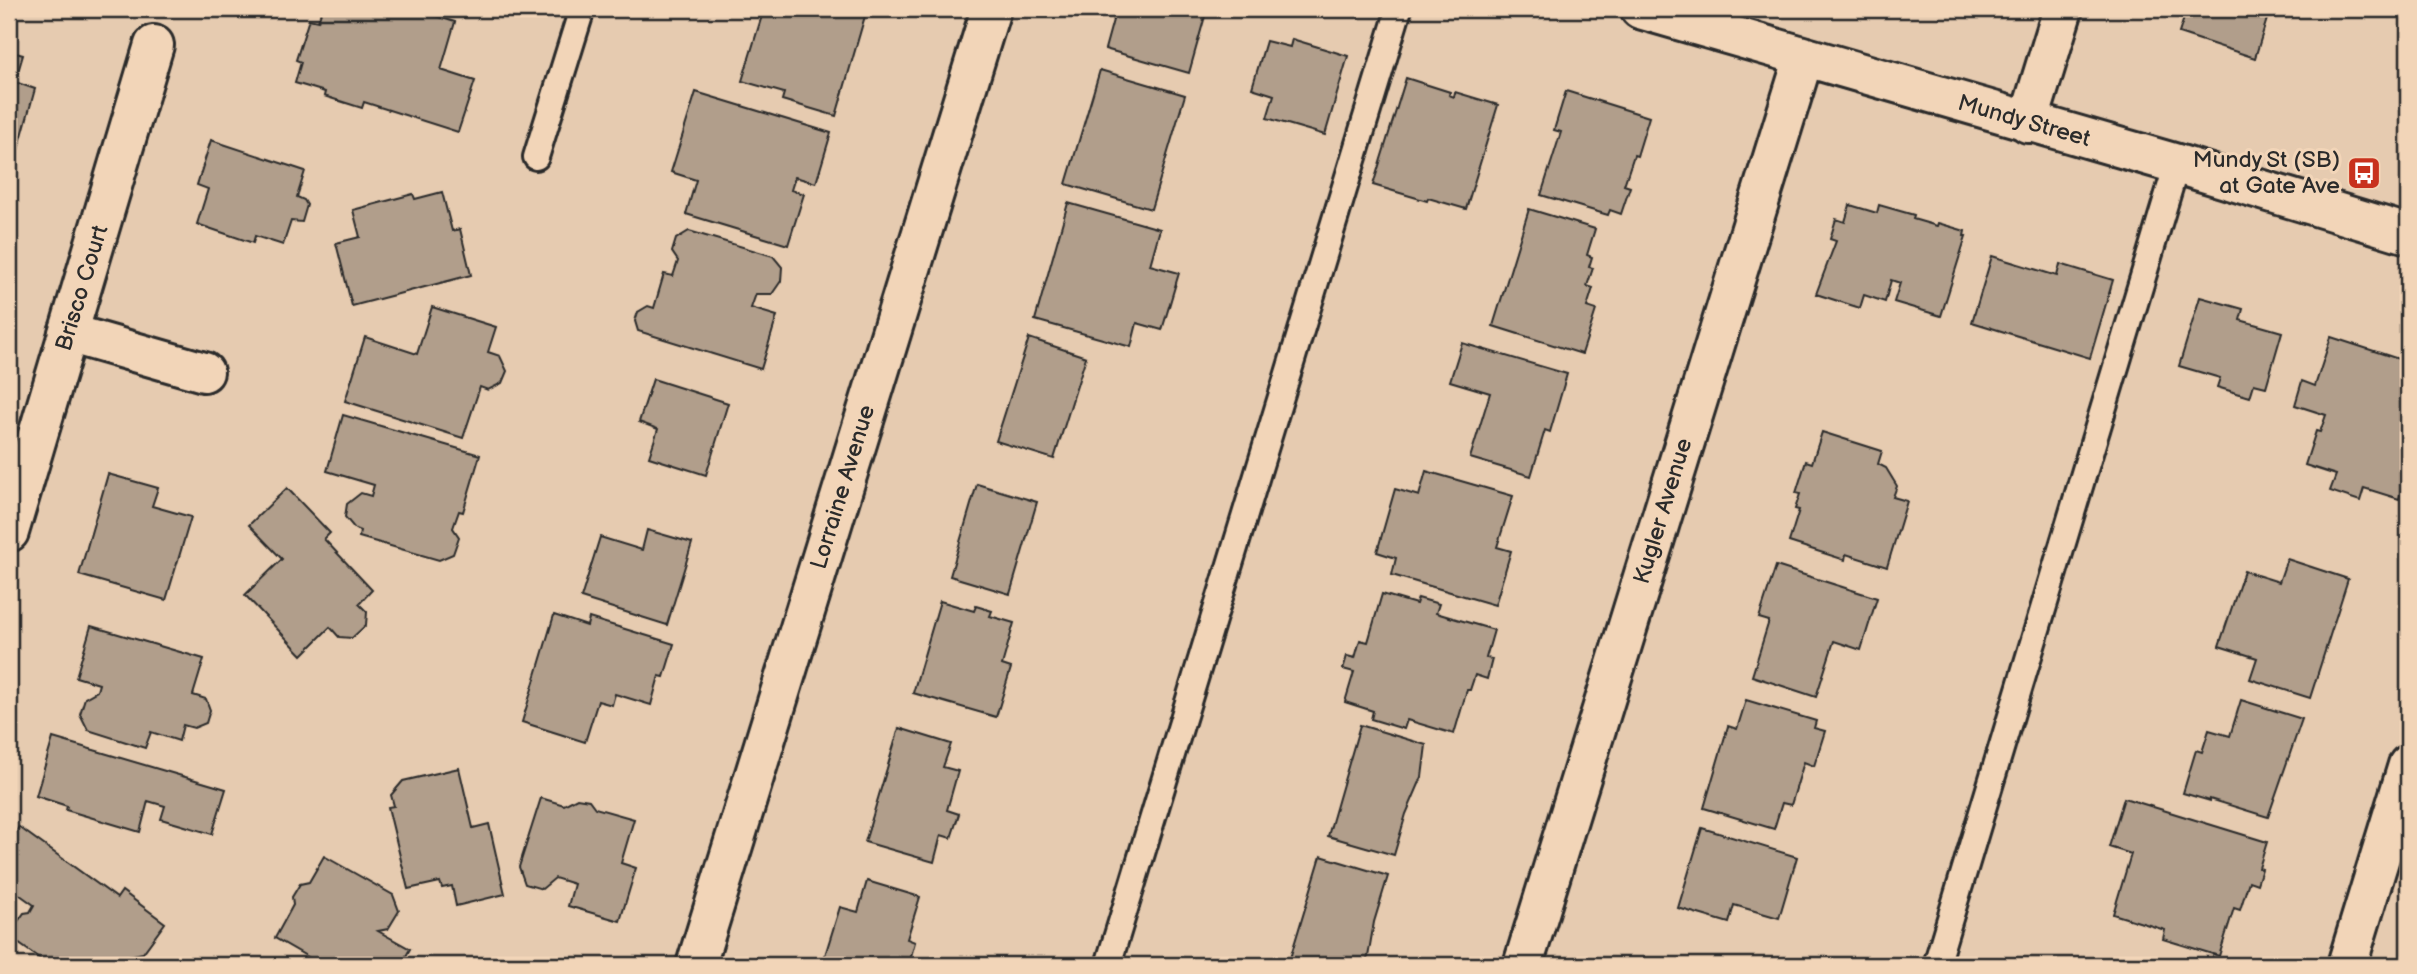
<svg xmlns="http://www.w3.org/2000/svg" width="2417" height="974" font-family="'Balsamiq Sans',sans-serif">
<rect width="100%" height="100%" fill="#e6cbb0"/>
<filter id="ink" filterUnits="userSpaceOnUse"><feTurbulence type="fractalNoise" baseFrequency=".0143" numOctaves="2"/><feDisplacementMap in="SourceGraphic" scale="14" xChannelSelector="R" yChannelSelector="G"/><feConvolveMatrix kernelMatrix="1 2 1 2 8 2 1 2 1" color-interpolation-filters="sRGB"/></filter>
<g filter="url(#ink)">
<!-- building -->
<g fill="#b19e8b" stroke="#2b2b2b" stroke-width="2">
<path d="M 322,9 L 412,9 L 455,22 L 441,70 L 475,81 L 458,132 L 364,102 L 362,108 L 324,96 L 325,92 L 295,83 L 301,62 L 296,60 L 309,19 L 318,21 Z"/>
<path d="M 764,9 L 867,9 L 836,116 L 782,100 L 784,93 L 742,81 Z"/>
<path d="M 1116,9 L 1207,9 L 1189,73 L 1105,49 Z"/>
<path d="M 2187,9 L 2270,9 L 2255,58 L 2179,33 Z"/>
<path d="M 1292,39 L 1348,56 L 1325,135 L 1267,118 L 1274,95 L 1252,88 L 1266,41 L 1290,47 Z"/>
<path d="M 9,51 L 23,55 L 15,82 L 35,89 L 17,154 L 9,152 Z"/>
<path d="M 1100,70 L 1185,95 L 1151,209 L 1066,184 Z"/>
<path d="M 1406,78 L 1450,92 L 1449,95 L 1454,97 L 1455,92 L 1498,105 L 1466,209 L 1428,198 L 1427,201 L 1373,185 Z"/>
<path d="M 1566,91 L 1649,117 L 1637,156 L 1634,155 L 1624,185 L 1630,187 L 1621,214 L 1610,210 L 1608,215 L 1541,195 L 1561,132 L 1554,130 Z"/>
<path d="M 696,92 L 831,133 L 816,183 L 795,177 L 791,190 L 804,194 L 788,245 L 686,214 L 696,180 L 671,172 Z"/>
<path d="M 211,140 L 305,171 L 297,197 L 304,200 L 307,205 L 302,222 L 291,221 L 283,245 L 255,236 L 253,243 L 197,224 L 208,189 L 197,185 Z"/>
<path d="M 442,192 L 452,231 L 460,229 L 471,275 L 352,306 L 336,243 L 360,237 L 353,210 L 413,194 L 415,199 Z"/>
<path d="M 1068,203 L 1160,229 L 1150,265 L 1179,273 L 1162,330 L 1137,323 L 1131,347 L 1035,320 Z"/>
<path d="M 1850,205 L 1877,213 L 1879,205 L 1914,215 L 1913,219 L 1937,226 L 1938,223 L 1965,231 L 1964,236 L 1966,236 L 1941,316 L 1894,302 L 1900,283 L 1891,280 L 1885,302 L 1864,295 L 1860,308 L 1816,294 L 1836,241 L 1830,239 L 1836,219 L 1845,222 Z"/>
<path d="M 1529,209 L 1595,229 L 1587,255 L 1592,257 L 1589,267 L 1593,268 L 1587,286 L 1593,288 L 1587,307 L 1596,310 L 1582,354 L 1493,326 Z"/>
<path d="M 689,231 L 773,256 L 782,267 L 781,281 L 772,294 L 756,294 L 751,308 L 777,316 L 761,369 L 638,331 L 635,321 L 638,312 L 648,306 L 654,308 L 664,274 L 673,276 L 678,261 L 672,252 L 676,239 Z"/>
<path d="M 1992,256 L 2057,276 L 2060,264 L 2113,280 L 2090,358 L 1972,322 Z"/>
<path d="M 2200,297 L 2243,309 L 2240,320 L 2282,332 L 2266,387 L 2254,384 L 2250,397 L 2217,387 L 2220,378 L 2179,366 Z"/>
<path d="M 432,307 L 496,327 L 488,352 L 500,356 L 507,371 L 502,383 L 488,390 L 480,387 L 463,438 L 345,401 L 365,337 L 417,354 Z"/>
<path d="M 2331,337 L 2408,362 L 2408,410 L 2401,434 L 2408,436 L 2408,469 L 2399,499 L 2364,488 L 2360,501 L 2330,491 L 2336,475 L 2305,465 L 2316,431 L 2320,432 L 2326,415 L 2295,405 L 2302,381 L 2315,386 Z"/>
<path d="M 1029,338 L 1086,357 L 1054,459 L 996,441 Z"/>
<path d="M 1462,343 L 1567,374 L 1550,432 L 1545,430 L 1531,476 L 1470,458 L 1490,393 L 1450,381 Z"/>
<path d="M 653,379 L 728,403 L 706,475 L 649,457 L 658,429 L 639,422 Z"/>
<path d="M 343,415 L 480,455 L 463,512 L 459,511 L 453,528 L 459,537 L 453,554 L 439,560 L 359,537 L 360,531 L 355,529 L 345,517 L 347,504 L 361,493 L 371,496 L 374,485 L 327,471 Z"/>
<path d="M 1822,432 L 1882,451 L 1878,464 L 1886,468 L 1897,486 L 1893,497 L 1907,501 L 1887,567 L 1846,554 L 1845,560 L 1789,542 L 1799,510 L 1795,509 L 1800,494 L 1796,493 L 1806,461 L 1812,463 Z"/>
<path d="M 1426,471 L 1513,496 L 1497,547 L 1511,551 L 1495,605 L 1392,575 L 1396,558 L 1377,552 L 1395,489 L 1419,496 Z"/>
<path d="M 108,474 L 158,488 L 152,506 L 191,517 L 166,600 L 79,575 Z"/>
<path d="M 977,484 L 1037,502 L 1010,594 L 950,576 Z"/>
<path d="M 287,488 L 330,533 L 324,539 L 372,590 L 359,604 L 367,612 L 366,625 L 352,638 L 339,637 L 330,627 L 302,655 L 245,595 L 282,559 L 249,525 Z"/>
<path d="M 647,530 L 692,543 L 667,625 L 581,598 L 600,537 L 642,550 Z"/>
<path d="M 2287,559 L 2348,579 L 2310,698 L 2250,679 L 2257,658 L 2219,646 L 2244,571 L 2279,582 Z"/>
<path d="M 1776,566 L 1877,598 L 1861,650 L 1834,641 L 1816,697 L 1752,676 L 1769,621 L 1759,618 Z"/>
<path d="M 1382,594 L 1416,604 L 1418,598 L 1439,604 L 1436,613 L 1494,630 L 1486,658 L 1492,659 L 1487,679 L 1475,675 L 1470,690 L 1467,690 L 1454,734 L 1407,720 L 1404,729 L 1371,719 L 1373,711 L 1345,702 L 1354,672 L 1343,669 L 1347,656 L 1355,658 L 1360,640 L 1368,642 Z"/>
<path d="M 940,601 L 974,611 L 976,606 L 992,611 L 990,616 L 1014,623 L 1002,665 L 1011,668 L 996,717 L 913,693 Z"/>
<path d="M 554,615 L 587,626 L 589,618 L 674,644 L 664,677 L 659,676 L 651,705 L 615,694 L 612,705 L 598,701 L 585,742 L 522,722 Z"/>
<path d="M 91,626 L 204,659 L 193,695 L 206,699 L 210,710 L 206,723 L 194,728 L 183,725 L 179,741 L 151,732 L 145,748 L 88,730 L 80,714 L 85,698 L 97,691 L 99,684 L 76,677 Z"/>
<path d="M 1746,700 L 1816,721 L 1814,728 L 1825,731 L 1814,766 L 1804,762 L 1791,805 L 1782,803 L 1774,829 L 1704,808 L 1728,726 L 1737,729 Z"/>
<path d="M 2241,700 L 2302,719 L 2268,817 L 2210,799 L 2210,801 L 2183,793 L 2196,750 L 2202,752 L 2209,730 L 2230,736 Z"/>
<path d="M 1360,725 L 1426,745 L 1422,777 L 1406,814 L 1394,855 L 1328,836 Z"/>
<path d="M 899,728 L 951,744 L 943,767 L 958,771 L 947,810 L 959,814 L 951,838 L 941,835 L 934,862 L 865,842 Z"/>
<path d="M 53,738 L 226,789 L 212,834 L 161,819 L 165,806 L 148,801 L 140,832 L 66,810 L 67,806 L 36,796 Z"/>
<path d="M 459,768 L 473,828 L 489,824 L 505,894 L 456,906 L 452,886 L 442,888 L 440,882 L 408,889 L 388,807 L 394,806 L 391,795 L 403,781 Z"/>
<path d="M 541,798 L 564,805 L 577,798 L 589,800 L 595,808 L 634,819 L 621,863 L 636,868 L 620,921 L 568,906 L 574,884 L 555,878 L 542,889 L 525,884 L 519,867 Z"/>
<path d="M 2124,798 L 2267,842 L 2259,868 L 2262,869 L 2257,884 L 2249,881 L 2240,910 L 2234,908 L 2219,956 L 2163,939 L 2165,930 L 2113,914 L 2131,854 L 2109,847 Z"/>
<path d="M 19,827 L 117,898 L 122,891 L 165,923 L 143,953 L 103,961 L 100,965 L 49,965 L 11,938 L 16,932 L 14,927 L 24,913 L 30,912 L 34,905 L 9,887 L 9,841 Z"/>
<path d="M 1702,828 L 1797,857 L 1779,918 L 1734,905 L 1729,923 L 1678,908 Z"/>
<path d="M 324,856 L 393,895 L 399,911 L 388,929 L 378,931 L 410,949 L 401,965 L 322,965 L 275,938 L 293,905 L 292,897 L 300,884 L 309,882 Z"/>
<path d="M 1321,856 L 1388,876 L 1374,922 L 1368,957 L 1364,965 L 1288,965 Z"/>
<path d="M 867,881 L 920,897 L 907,939 L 915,942 L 910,960 L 902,958 L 900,965 L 822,965 L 840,907 L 858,912 Z"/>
<path d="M 2128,956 L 2157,965 L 2125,965 Z"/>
</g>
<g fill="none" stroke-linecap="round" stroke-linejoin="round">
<!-- lane casing -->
<g stroke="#2b2b2b" stroke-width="30">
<g id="lane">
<path d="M 536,157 L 582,9"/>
<path d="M 1108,965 L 1399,9"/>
<path d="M 1936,965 L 2177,164"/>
</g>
</g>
<!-- street casing -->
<g stroke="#2b2b2b" stroke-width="44">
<g id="street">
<path d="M 2028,123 L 2063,9"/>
<path d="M 68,333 L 204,372"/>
<path d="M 9,532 L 154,45"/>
<path d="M 696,965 L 991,9"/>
<path d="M 1523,965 L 1804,57"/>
<path d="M 2347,965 L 2408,765"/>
</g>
</g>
<!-- secondary casing -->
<g stroke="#2b2b2b" stroke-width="44">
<path id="secondary" d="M 1640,9 L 2177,164 L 2408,234"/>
</g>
<!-- lane -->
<use href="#lane" stroke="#f2d5b8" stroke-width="24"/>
<!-- street -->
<use href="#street" stroke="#f2d5b8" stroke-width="38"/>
<!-- secondary -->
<use href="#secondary" stroke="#f2d5b8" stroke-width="38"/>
</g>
</g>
<!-- icons -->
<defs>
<g id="bus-square" transform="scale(1.75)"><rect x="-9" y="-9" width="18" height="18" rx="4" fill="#c8321e" stroke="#f2d5b8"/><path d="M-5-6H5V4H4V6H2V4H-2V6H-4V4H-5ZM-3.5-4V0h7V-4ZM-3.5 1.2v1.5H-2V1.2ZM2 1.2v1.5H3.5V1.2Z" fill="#fff"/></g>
</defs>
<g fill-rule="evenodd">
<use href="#bus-square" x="2364" y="173"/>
</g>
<g text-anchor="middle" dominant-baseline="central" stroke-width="6" stroke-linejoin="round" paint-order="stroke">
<!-- street labels -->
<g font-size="23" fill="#2b2b2b" stroke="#f2d5b8">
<text transform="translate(2024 121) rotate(16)">Mundy Street</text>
<text transform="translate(82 288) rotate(-73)">Brisco Court</text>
<text transform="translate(843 487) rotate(-73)">Lorraine Avenue</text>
<text transform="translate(1663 511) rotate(-73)">Kugler Avenue</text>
</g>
<!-- poi labels -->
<g font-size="23" fill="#2b2b2b" stroke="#f2d5b8" text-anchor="end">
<text x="2340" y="160">Mundy St (SB)<tspan x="2340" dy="26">at Gate Ave</tspan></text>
</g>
</g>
<!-- margin -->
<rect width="2417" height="974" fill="none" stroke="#f2d5b8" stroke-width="35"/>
<rect x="18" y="18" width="2382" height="939" fill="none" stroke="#2b2b2b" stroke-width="2.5" filter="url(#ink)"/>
</svg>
